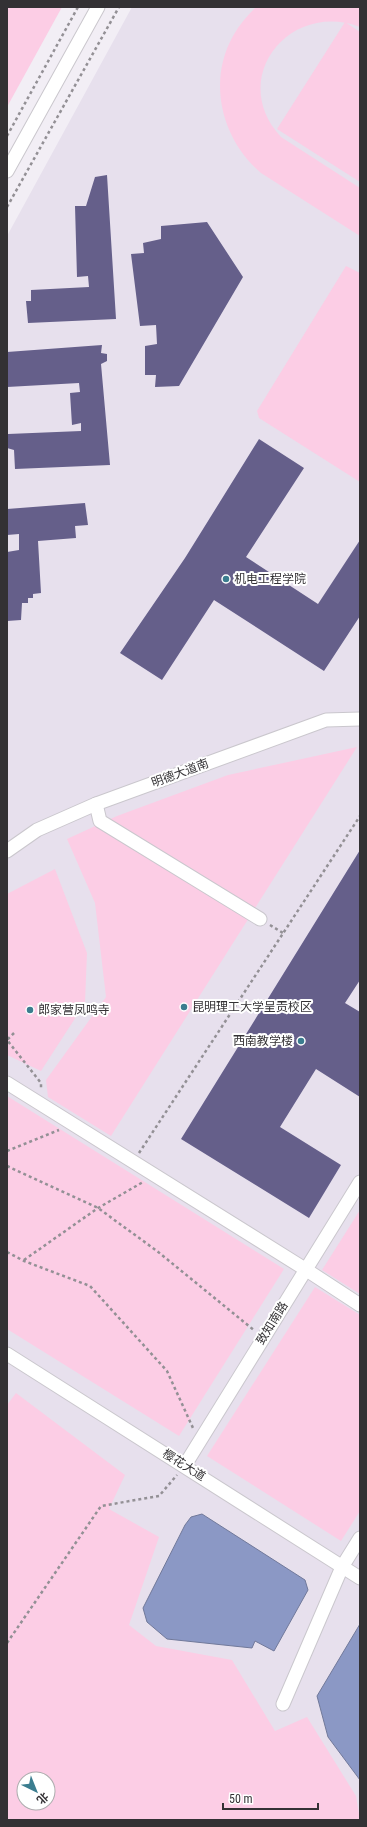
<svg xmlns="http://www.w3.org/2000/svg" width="367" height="1827" font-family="'Roboto Condensed','Noto Sans SC',sans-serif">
<rect width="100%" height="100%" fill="#f2eef5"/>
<!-- built -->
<path fill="#e7e0ed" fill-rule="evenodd" d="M 132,7 L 360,7 L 360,1820 L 7,1820 L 7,236 ZM 24,1779 L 48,1779 L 48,1803 L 24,1803 Z"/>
<!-- green -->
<g fill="#fccde5" fill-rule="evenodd">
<path d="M 7,7 L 62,7 L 7,107 Z"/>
<path d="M 256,7 L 360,7 L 360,27 C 289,0 227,79 281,137 L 360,188 L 360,236 L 261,173 C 222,140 207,82 233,36 C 239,25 247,16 256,7 Z"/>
<path d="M 345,22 L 360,32 L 360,182 L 277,129 Z"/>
<path d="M 346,266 L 360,273 L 360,482 L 259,418 L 257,411 Z"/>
<path d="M 357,747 L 111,1136 L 48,1097 L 46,1080 L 106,997 L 95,903 L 67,839 L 117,816 L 228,775 Z"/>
<path d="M 55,869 L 87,953 L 85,1003 L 41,1071 L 7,1055 L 7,894 Z"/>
<path d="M 7,1096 L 284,1269 L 179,1436 L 7,1329 Z"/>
<path d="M 360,1210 L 360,1294 L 322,1270 Z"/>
<path d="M 315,1287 L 360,1315 L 360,1511 L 341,1541 L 207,1456 Z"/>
<path d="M 16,1393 L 125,1475 L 109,1509 L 159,1537 L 129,1625 L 156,1646 L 232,1660 L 275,1731 L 307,1717 L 356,1796 L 360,1820 L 7,1820 L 7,1405 ZM 24,1779 L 48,1779 L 48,1803 L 24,1803 Z"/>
</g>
<!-- water -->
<g fill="#8b98c5" stroke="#71799a">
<path d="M 202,1514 L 305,1580 L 308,1590 L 274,1651 L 255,1641 L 252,1648 L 167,1639 L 147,1622 L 143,1608 L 185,1525 L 191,1517 Z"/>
<path d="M 360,1624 L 360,1780 L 328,1737 L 317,1696 Z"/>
</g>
<!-- building -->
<g fill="#655f8a">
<path d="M 107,175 L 116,319 L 28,323 L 26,301 L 31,301 L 31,290 L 89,287 L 88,276 L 77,277 L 75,206 L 86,206 L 95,177 Z"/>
<path d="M 207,222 L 243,277 L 179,386 L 155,387 L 156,375 L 145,375 L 145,346 L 157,344 L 156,325 L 140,326 L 131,254 L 144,253 L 143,243 L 161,239 L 161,226 Z"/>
<path d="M 102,345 L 101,353 L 107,354 L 107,361 L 101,364 L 110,465 L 15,469 L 14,450 L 7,448 L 8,434 L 81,431 L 81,423 L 72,425 L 70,393 L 80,392 L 79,383 L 7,387 L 7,352 Z"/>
<path d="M 259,439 L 304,468 L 246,557 L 318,604 L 360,540 L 360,616 L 324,671 L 214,600 L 162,680 L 120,653 L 185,558 Z"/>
<path d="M 85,503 L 88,525 L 75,526 L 76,538 L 38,541 L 41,593 L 33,594 L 33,598 L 28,598 L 28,603 L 22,603 L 21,620 L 7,621 L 7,552 L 19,550 L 19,534 L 7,535 L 7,509 Z"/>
<path d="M 360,850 L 360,980 L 345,1003 L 360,1012 L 360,1097 L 316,1069 L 280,1127 L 341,1165 L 309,1218 L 181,1139 Z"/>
</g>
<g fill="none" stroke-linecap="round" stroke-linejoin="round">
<!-- minor casing -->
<g stroke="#cac7cd" stroke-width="15">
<g id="minor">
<path d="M 7,171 L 98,7"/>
<path d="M 96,804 L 100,821 L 260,919"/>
<path d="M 7,851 L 37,830 L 96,804 L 326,720 L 360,719"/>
<path d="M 7,1083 L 305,1269 L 360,1305"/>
<path d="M 7,1354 L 360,1578"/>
<path d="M 185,1465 L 360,1182"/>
<path d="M 283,1704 L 342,1567 L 360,1538"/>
</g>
</g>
<!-- path -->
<g stroke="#939095" stroke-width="2.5" stroke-dasharray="3 3" stroke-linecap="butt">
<path d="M 7,136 L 78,7"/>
<path d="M 7,207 L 119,7"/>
<path d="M 270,925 L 283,933"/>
<path d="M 14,1033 L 7,1040 L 41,1083 L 41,1090"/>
<path d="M 7,1151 L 59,1130"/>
<path d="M 139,1153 L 360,816"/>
<path d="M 7,1166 L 98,1208 L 157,1251 L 255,1331"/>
<path d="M 7,1252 L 24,1261 L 90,1286 L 167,1371 L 193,1428"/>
<path d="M 24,1260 L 98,1208 L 143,1182"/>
<path d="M 7,1643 L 101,1506 L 159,1496 L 177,1475"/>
</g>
<!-- minor -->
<use href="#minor" stroke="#fff" stroke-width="13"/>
</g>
<!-- markers -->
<g fill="#3b7d8f" stroke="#fff" stroke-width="1.5">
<circle cx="226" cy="579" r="4"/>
<circle cx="184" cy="1007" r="4"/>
<circle cx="30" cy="1010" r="4"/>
<circle cx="301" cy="1041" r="4"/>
</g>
<g text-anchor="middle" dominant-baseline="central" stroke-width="4" stroke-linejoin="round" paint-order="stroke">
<!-- poi labels -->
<g font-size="12" fill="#333134" stroke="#fff" text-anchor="start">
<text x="234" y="579">机电工程学院</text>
<text x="192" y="1007">昆明理工大学呈贡校区</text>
<text x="38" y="1010">郎家营凤鸣寺</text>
<text x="293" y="1041" text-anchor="end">西南教学楼</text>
</g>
<!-- street labels -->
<g font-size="12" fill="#333134" stroke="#fff">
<text transform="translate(180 773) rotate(-20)">明德大道南</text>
<text transform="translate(272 1323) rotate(-58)">致知南路</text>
<text transform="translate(184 1465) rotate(32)">樱花大道</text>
</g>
</g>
<!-- border -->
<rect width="367" height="1827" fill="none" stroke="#333134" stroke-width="16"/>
<!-- north arrow -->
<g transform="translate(36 1791) rotate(137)"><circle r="19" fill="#ffffff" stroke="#adadae"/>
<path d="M0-3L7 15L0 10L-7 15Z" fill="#3b7d8f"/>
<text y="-6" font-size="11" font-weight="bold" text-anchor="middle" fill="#333134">北</text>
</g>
<!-- scale -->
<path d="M223 1803v6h95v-6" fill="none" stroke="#333134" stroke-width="2"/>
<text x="229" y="1803" font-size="12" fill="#333134" stroke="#ffffff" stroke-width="3" paint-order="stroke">50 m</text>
</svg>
